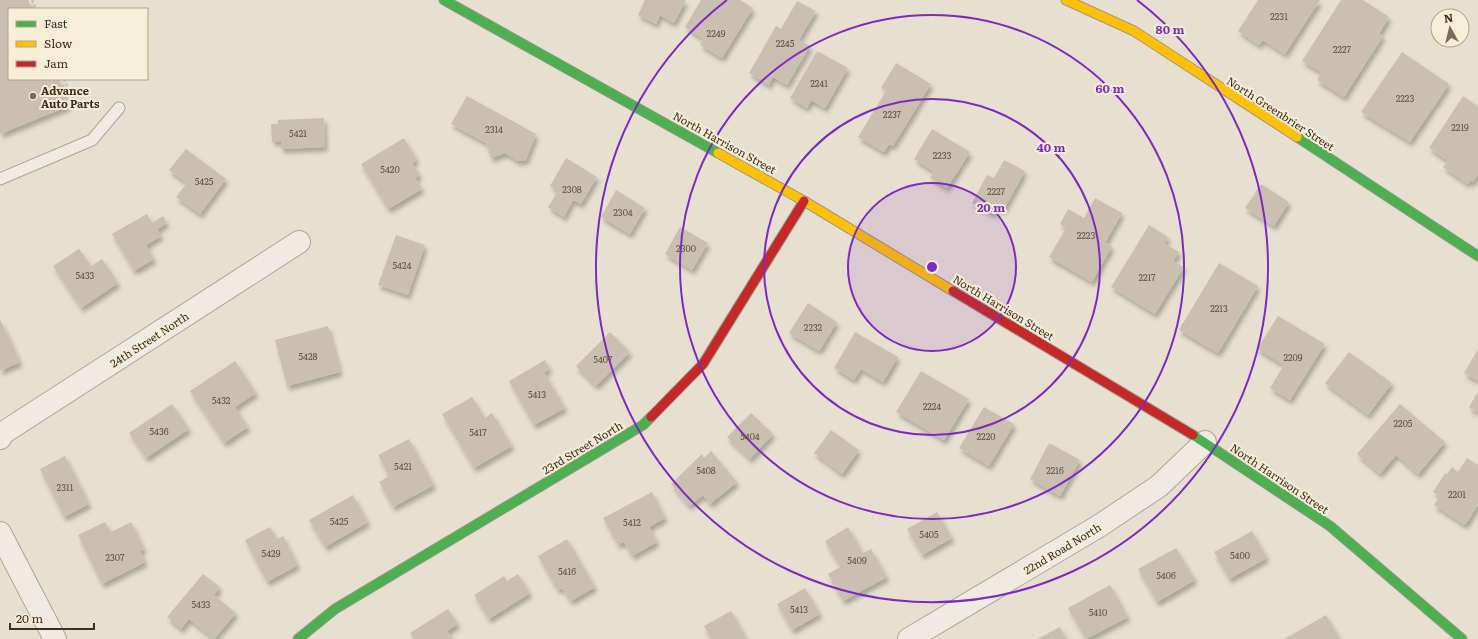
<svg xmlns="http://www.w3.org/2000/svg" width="1478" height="639" font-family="Literata,serif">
<defs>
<filter id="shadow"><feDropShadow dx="2.5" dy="4.5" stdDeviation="2" flood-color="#0004"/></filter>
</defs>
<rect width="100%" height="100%" fill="#e7e0d1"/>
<!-- building -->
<g fill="#cbbfb2" filter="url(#shadow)">
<path d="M 0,0 L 28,0 L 32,9 L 9,9 L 9,79 L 59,79 L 69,106 L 0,134 Z"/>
<path d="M 645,0 L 686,0 L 674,23 L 660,15 L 656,24 L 638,15 Z"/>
<path d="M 701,0 L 740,0 L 753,8 L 722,58 L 700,45 L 703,39 L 685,27 Z"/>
<path d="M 1258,0 L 1320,0 L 1285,54 L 1263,40 L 1259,45 L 1238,31 Z"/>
<path d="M 1341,0 L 1363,0 L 1389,17 L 1379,34 L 1383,36 L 1344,97 L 1317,80 L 1321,72 L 1302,61 Z"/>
<path d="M 797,1 L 816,11 L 799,40 L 810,46 L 787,85 L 773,77 L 769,85 L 749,73 L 776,26 L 781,29 Z"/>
<path d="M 817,51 L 848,68 L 825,108 L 811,100 L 807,108 L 790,98 Z"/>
<path d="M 1402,52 L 1449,84 L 1410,142 L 1361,112 Z"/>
<path d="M 896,63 L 931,84 L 893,146 L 889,144 L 884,152 L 858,137 L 886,91 L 881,88 Z"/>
<path d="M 467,96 L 536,134 L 526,160 L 518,161 L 505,153 L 491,158 L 486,143 L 451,124 Z"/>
<path d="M 1463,96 L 1478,106 L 1478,174 L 1473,182 L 1470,180 L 1468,184 L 1443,167 L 1448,161 L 1429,148 Z"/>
<path d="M 324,118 L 325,147 L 281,149 L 281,141 L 272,142 L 271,124 L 278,124 L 278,120 Z"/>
<path d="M 932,129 L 970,152 L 947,188 L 930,178 L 934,172 L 914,159 Z"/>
<path d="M 404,138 L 417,160 L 412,163 L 420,175 L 415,178 L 422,189 L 388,209 L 361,164 Z"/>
<path d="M 186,149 L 226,179 L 200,214 L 176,197 L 187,183 L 169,170 Z"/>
<path d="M 566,158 L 597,177 L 581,204 L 573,200 L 564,217 L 548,207 L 558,191 L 550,186 Z"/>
<path d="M 1004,160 L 1025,171 L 1003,211 L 997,207 L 993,214 L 972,203 L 987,175 L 994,178 Z"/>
<path d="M 1261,184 L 1289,202 L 1274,226 L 1245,208 Z"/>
<path d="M 616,190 L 645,208 L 630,234 L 601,217 Z"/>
<path d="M 1095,198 L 1122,213 L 1105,243 L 1112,246 L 1092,282 L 1049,257 L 1066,228 L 1060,224 L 1068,209 L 1084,218 Z"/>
<path d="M 147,214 L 152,223 L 163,216 L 167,223 L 157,229 L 161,236 L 146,245 L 154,259 L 134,271 L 112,234 Z"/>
<path d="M 1149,225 L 1168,237 L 1165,244 L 1179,252 L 1173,261 L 1184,267 L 1155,314 L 1111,287 Z"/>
<path d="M 680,227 L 708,243 L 692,270 L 665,254 Z"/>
<path d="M 396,235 L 425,245 L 408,295 L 378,285 Z"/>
<path d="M 79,249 L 91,266 L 102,259 L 118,283 L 81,308 L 53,266 Z"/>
<path d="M 1219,263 L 1258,286 L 1218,353 L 1179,330 Z"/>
<path d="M 808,303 L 837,322 L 819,351 L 789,333 Z"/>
<path d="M 1278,316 L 1325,344 L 1290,400 L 1270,388 L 1284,365 L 1257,349 Z"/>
<path d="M 0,319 L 20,362 L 0,371 Z"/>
<path d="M 328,326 L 340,372 L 287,386 L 275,340 Z"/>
<path d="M 610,332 L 630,352 L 596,386 L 576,366 Z"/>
<path d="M 855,332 L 898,357 L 883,382 L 861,369 L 854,380 L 834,368 Z"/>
<path d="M 1478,349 L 1478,381 L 1464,373 Z"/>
<path d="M 1349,352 L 1392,383 L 1368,415 L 1325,383 Z"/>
<path d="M 545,360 L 550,369 L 544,372 L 565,408 L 534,425 L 509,381 Z"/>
<path d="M 235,361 L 256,393 L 235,407 L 248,427 L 224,443 L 190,391 Z"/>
<path d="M 921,371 L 969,399 L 944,440 L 896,412 Z"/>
<path d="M 1478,392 L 1478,413 L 1469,407 Z"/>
<path d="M 472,397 L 485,418 L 492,413 L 512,446 L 474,468 L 442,414 Z"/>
<path d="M 172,404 L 189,429 L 146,458 L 129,433 Z"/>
<path d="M 1400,404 L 1445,442 L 1418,474 L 1396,455 L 1380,474 L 1357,454 Z"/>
<path d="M 984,407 L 1014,424 L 989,466 L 959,448 Z"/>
<path d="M 751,413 L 773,434 L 750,459 L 727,437 Z"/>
<path d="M 831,430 L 859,450 L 842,474 L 814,453 Z"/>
<path d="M 409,439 L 434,485 L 393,507 L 379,482 L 389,476 L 378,455 Z"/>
<path d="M 1049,443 L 1080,460 L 1060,496 L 1030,479 Z"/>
<path d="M 711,451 L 737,482 L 710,504 L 703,495 L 689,506 L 671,484 L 702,454 L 704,458 Z"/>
<path d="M 65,456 L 89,504 L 64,517 L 40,469 Z"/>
<path d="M 1467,458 L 1478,465 L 1478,505 L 1465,525 L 1434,505 L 1440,496 L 1433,492 L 1445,473 L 1447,474 L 1452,467 L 1458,472 Z"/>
<path d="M 652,492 L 665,518 L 649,527 L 657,542 L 632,556 L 624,542 L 618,545 L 603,518 Z"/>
<path d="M 353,495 L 368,522 L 325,547 L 309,520 Z"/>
<path d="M 937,512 L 952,538 L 922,555 L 907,529 Z"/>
<path d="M 105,522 L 111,532 L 131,522 L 144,549 L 140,551 L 145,562 L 102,584 L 78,535 Z"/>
<path d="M 270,527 L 277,539 L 283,536 L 298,565 L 267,582 L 245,540 Z"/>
<path d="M 848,527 L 863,553 L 871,549 L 887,577 L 843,601 L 828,574 L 840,567 L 825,541 Z"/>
<path d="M 1252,531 L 1267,558 L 1229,579 L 1214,552 Z"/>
<path d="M 567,539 L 595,587 L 571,601 L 562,588 L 558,590 L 538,556 Z"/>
<path d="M 1176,548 L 1195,580 L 1157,602 L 1138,569 Z"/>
<path d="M 203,574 L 220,587 L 214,595 L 236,613 L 214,639 L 189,619 L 181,629 L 167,617 Z"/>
<path d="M 518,574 L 530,593 L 489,619 L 474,595 L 504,576 L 507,581 Z"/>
<path d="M 1110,585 L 1128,617 L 1086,639 L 1068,608 Z"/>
<path d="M 805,588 L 820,614 L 792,630 L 777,604 Z"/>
<path d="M 448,609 L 458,624 L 447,631 L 453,639 L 414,639 L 410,633 Z"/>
<path d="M 731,611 L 747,639 L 711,639 L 704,626 Z"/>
<path d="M 1326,615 L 1340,639 L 1284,639 Z"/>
<path d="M 1060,627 L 1066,639 L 1037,639 Z"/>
</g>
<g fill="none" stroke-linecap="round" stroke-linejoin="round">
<!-- lane casing -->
<g stroke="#ada599" stroke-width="13">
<path id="lane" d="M 0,179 L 92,140 L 119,108"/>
</g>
<!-- street casing -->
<g stroke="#ada599" stroke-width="24">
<g id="street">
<path d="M 0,438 L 3,433 L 299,242"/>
<path d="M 0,533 L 55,639"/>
<path d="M 909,639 L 1099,526 L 1159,486 L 1205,442"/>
</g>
</g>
<!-- fast casing -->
<g stroke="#9c958a" stroke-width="11">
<g id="fast">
<path d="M 444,0 L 718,153"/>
<path d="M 1297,137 L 1478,256"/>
<path d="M 1193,435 L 1330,526 L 1462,639"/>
<path d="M 298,639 L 335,609 L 643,425 L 651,417"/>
</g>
</g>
<!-- slow casing -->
<g stroke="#9c958a" stroke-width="11">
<g id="slow">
<path d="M 1066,0 L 1134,31 L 1297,137"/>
<path d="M 718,153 L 804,201 L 953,291"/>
</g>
</g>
<!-- jam casing -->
<g stroke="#9c958a" stroke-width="11">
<g id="jam">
<path d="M 953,291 L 1193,435"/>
<path d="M 651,417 L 703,364 L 804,201"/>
</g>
</g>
<!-- path -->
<g stroke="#c8c2b9" stroke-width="2.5" stroke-dasharray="3 2" stroke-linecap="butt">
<path d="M 32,0 L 36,9"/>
<path d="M 64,79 L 73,99"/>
<path d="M 62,87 L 67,85"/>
</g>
<!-- lane -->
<use href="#lane" stroke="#efebe3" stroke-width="11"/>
<!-- street -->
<use href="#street" stroke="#efebe3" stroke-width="22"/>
<!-- fast -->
<use href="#fast" stroke="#4caf50" stroke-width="9"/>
<!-- slow -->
<use href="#slow" stroke="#ffc107" stroke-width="9"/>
<!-- jam -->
<use href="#jam" stroke="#c62828" stroke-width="9"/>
</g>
<!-- distance rings -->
<circle cx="932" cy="267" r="84" fill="#7b2cbf" fill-opacity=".12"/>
<g fill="none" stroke="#7b2cbf" stroke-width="2">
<circle cx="932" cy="267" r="84"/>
<circle cx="932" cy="267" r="168"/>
<circle cx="932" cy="267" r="252"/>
<path d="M1137 0A336 336 0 1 1 727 0"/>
</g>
<!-- markers -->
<circle fill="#786c5e" stroke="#f7eed8" stroke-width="1.5" cx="33" cy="96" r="4"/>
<g text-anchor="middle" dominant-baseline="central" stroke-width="4" stroke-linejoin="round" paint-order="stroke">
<!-- number labels -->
<g font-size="9" fill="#605244">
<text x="1279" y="16">2231</text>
<text x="716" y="33">2249</text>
<text x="785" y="43">2245</text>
<text x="1342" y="49">2227</text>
<text x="819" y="83">2241</text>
<text x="1405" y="98">2223</text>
<text x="892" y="114">2237</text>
<text x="1460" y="127">2219</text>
<text x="494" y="129">2314</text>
<text x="298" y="133">5421</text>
<text x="942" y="155">2233</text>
<text x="390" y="169">5420</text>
<text x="204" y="181">5425</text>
<text x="572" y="189">2308</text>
<text x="996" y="191">2227</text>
<text x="623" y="212">2304</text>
<text x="1086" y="235">2223</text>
<text x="686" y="248">2300</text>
<text x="402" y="265">5424</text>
<text x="85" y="275">5433</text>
<text x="1147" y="277">2217</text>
<text x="1219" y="308">2213</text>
<text x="813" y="327">2232</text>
<text x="308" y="356">5428</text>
<text x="1293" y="357">2209</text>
<text x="603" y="359">5407</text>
<text x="537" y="394">5413</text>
<text x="221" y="400">5432</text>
<text x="932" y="406">2224</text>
<text x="1403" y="423">2205</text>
<text x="159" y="431">5436</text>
<text x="478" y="432">5417</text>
<text x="750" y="436">5404</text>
<text x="986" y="436">2220</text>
<text x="403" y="466">5421</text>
<text x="706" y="470">5408</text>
<text x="1055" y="470">2216</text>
<text x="65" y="487">2311</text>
<text x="1457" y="494">2201</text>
<text x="339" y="521">5425</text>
<text x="632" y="522">5412</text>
<text x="929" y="534">5405</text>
<text x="271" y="553">5429</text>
<text x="1240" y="555">5400</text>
<text x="115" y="557">2307</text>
<text x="857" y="560">5409</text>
<text x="567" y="571">5416</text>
<text x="1166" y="575">5406</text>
<text x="201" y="604">5433</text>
<text x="799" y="609">5413</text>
<text x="1098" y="612">5410</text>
</g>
<!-- poi labels -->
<g font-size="11" font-weight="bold" fill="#3d2e20" stroke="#f7eed8" text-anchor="start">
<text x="41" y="90">Advance<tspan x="41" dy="13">Auto Parts</tspan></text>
</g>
<!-- street labels -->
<g font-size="11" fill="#3d2e20" stroke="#f7eed8">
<text transform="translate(1281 113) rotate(33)">North Greenbrier Street</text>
<text transform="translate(725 142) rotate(29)">North Harrison Street</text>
<text transform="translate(1004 307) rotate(31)">North Harrison Street</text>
<text transform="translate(149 339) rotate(-33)">24th Street North</text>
<text transform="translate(582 447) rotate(-31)">23rd Street North</text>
<text transform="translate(1280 478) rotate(34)">North Harrison Street</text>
<text transform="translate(1062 548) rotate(-31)">22nd Road North</text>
</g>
</g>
<circle cx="932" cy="267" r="6" fill="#7b2cbf" stroke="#f7eed8" stroke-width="2"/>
<g font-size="12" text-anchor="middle" font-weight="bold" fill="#7b2cbf" stroke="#f7eed8" stroke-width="4" stroke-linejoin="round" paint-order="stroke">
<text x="1170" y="34">80 m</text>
<text x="1110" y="93">60 m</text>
<text x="1051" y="152">40 m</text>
<text x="991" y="212">20 m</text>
</g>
<!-- legend -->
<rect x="8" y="8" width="140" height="72" fill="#f7eed8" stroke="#ada18e"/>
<rect x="16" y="21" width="20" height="6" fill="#4caf50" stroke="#ada18e"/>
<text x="44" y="28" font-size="12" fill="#3d2e20">Fast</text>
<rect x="16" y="41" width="20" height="6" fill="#ffc107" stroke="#ada18e"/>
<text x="44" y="48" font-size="12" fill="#3d2e20">Slow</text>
<rect x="16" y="61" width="20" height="6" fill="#c62828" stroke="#ada18e"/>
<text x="44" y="68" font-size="12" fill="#3d2e20">Jam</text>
<!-- north arrow -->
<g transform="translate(1450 28) rotate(352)"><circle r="19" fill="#f7eed8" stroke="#ada18e"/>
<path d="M0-3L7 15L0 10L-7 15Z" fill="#786c5e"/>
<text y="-6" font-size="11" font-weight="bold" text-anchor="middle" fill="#3d2e20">N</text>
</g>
<!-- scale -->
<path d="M10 623v6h84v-6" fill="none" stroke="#3d2e20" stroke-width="2"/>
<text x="16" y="623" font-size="12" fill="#3d2e20" stroke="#f7eed8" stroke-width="3" paint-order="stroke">20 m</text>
</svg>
